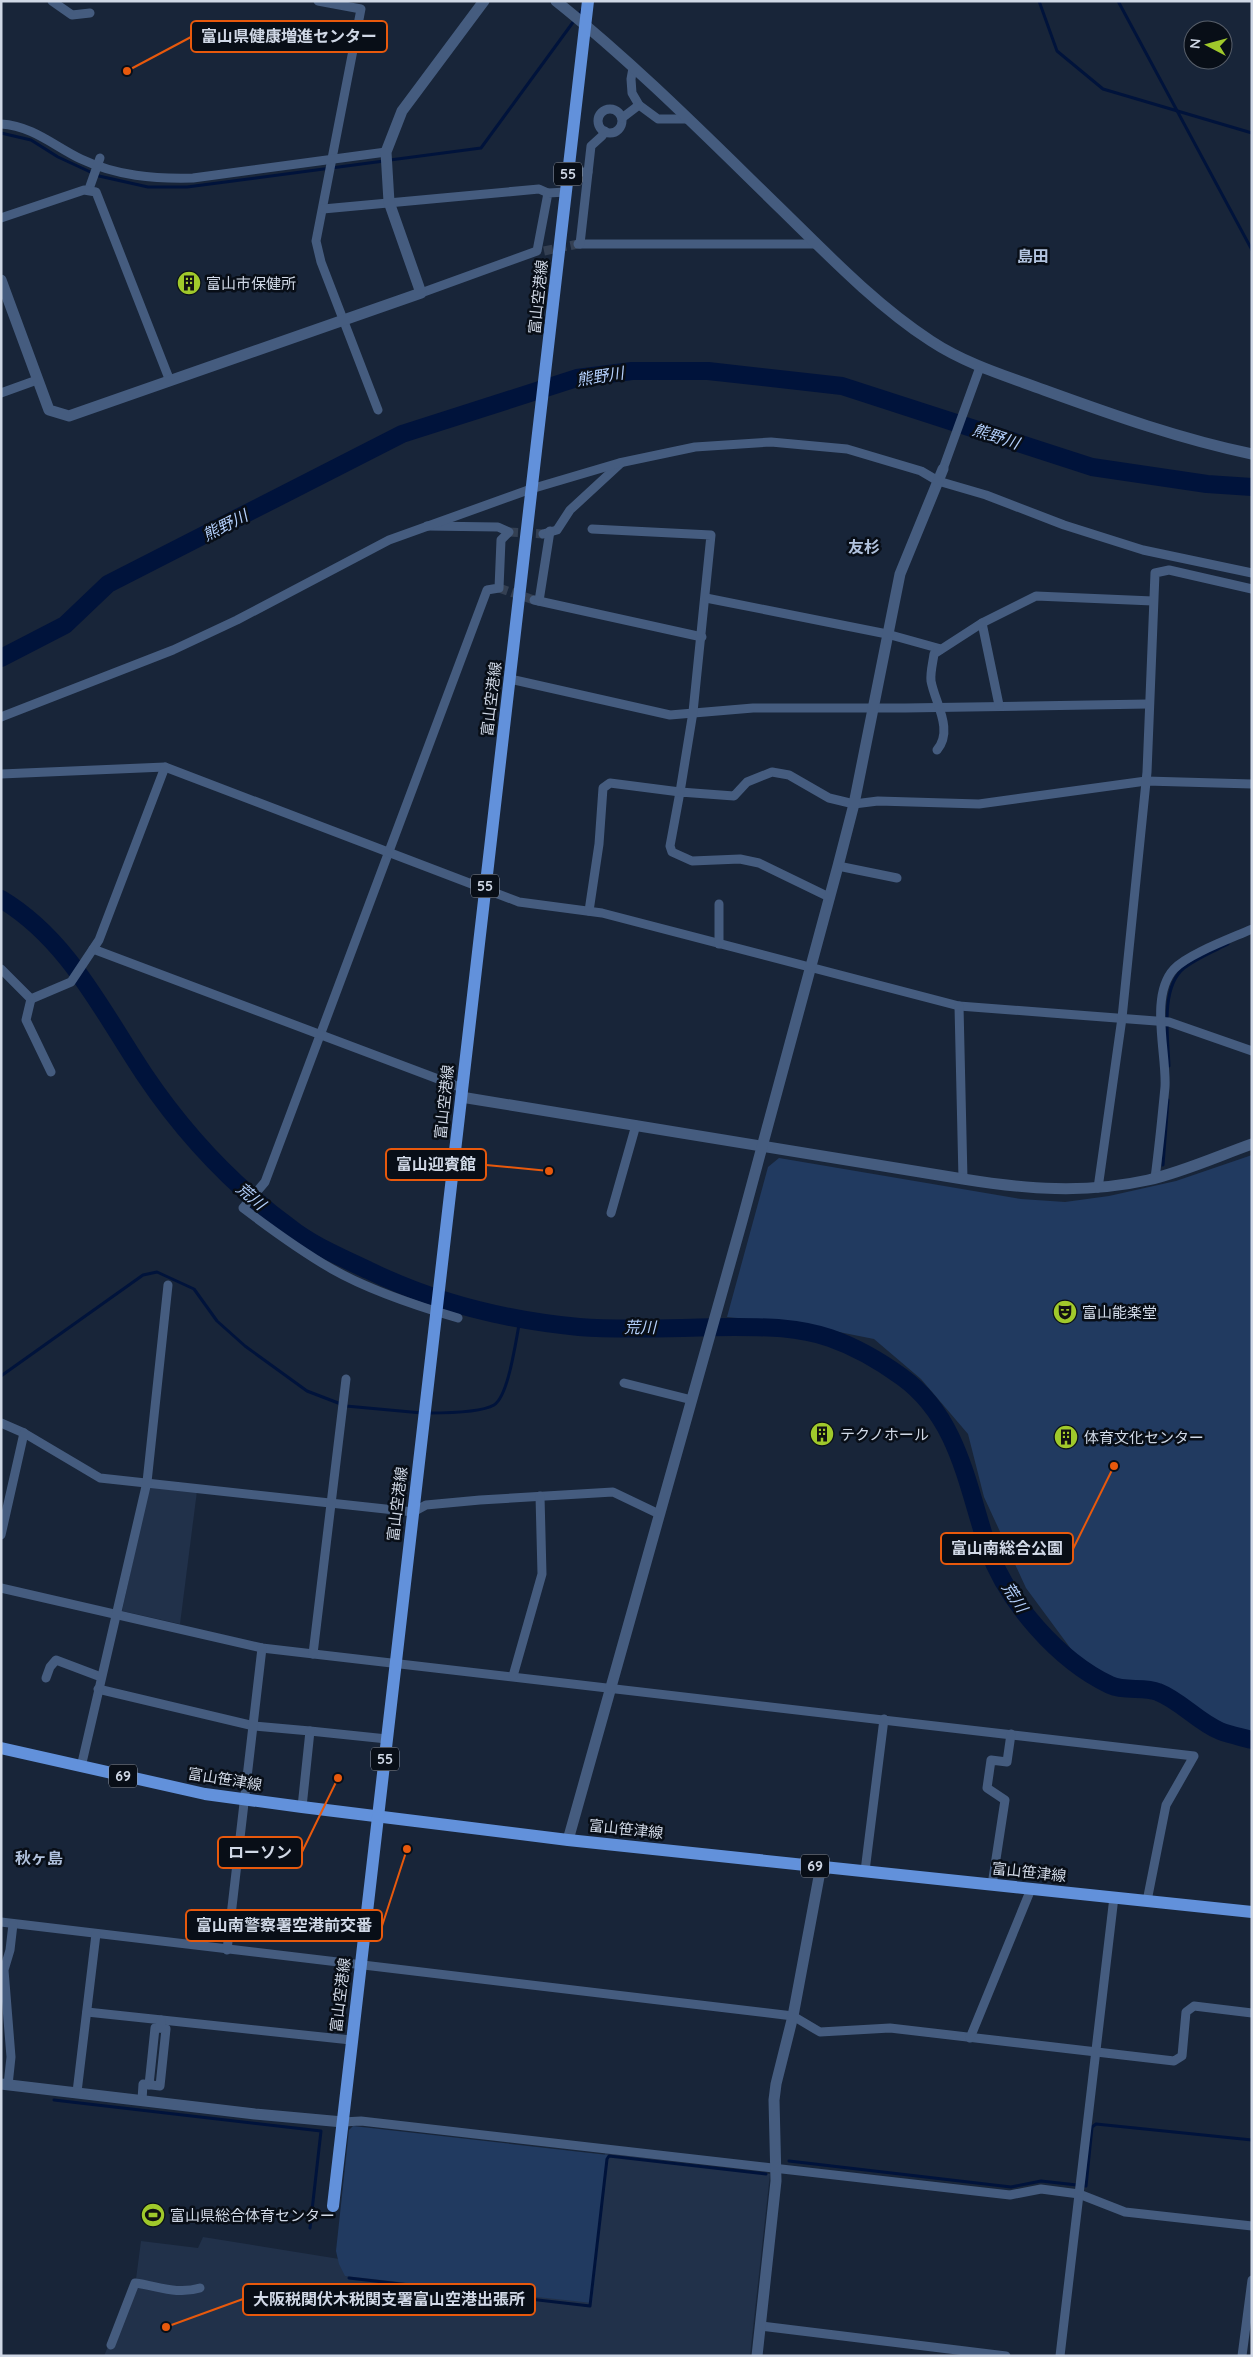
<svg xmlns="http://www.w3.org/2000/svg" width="1253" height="2357" font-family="Quicksand,'Noto Sans JP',sans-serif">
<rect width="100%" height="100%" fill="#182539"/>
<!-- built -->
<g fill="#21314a">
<path d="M 149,1487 L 197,1491 L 180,1624 L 122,1611 Z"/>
<path d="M 605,2153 L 770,2174 L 750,2356 L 104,2356 L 136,2279 L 141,2241 L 198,2248 L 203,2237 L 588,2299 Z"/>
</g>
<!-- green -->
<g fill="#213a60">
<path d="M 1252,1155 L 1252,1736 L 1224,1728 L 1165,1686 L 1121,1685 L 1074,1653 L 1026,1588 L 984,1497 L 968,1434 L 921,1379 L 874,1339 L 799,1324 L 727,1317 L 768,1167 L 779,1158 L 1021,1199 L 1065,1202 L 1109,1196 L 1176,1181 Z"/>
<path d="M 353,2126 L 608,2155 L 592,2303 L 345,2276 L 339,2264 L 336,2251 L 349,2130 Z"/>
</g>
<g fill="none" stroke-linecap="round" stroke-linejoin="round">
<!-- stream -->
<g stroke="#00133b" stroke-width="3">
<path d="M 1039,1 L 1057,51 L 1103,89 L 1252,133"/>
<path d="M 1118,1 L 1252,250"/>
<path d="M 1,133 L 31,140 L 58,157 L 99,176 L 148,187 L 187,187 L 384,161"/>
<path d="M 390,160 L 481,148 L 582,10"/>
<path d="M 1169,1066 C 1168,1038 1160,987 1184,968 C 1197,958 1214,951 1228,944"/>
<path d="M 1163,1165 L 1168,1100"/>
<path d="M 1,1376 L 143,1275 L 157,1272 L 194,1289 L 217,1321 L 245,1346 L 307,1391 L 346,1406 L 422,1413"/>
<path d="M 429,1413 C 445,1413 480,1413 494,1405 C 509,1396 516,1338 520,1320"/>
<path d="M 54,2100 L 321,2131 L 310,2228"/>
<path d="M 789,2161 L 1011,2187 L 1041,2181 L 1086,2186 L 1092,2127 L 1096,2124 L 1252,2140"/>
<path d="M 349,2278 L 590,2306 L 607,2159 L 609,2156 L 766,2174"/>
</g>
<!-- river -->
<g stroke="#00133b" stroke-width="18">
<path d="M 1,658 L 65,625 L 108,584 L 402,434 L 577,378 L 632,371 L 708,371 L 842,386 L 1092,467 L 1207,484 L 1252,487"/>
<path d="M 1,899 C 68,939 102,1011 144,1074 C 185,1135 236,1189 296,1232 C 317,1247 344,1259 368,1270 C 435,1303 505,1320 579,1327 C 630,1331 683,1327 734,1327 C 767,1327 798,1327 830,1338 C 856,1347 880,1361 902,1377 C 959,1418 967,1487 988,1548 C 1007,1602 1059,1661 1110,1685 C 1125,1692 1144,1686 1158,1692 C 1181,1701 1198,1722 1220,1731 C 1230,1735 1242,1737 1252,1740"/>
</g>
<!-- minor-tunnel -->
<g stroke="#344053" stroke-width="9" stroke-dasharray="9 4.5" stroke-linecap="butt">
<path d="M 544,251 L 578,244"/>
<path d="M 509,532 L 543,534"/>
<path d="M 499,588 L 534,600"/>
</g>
<!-- minor -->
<g stroke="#455c7f" stroke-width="9">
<path d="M 52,1 L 72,15 L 90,13"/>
<path d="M 318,1 L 361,9 L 316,241 L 321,262 L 378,410"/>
<path d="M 633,68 L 631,79 L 632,93 L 639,105 L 658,119 L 689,119"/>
<circle cx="610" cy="121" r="12"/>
<path d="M 622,118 L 639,105"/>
<path d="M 1,124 C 33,126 54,146 81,159 C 117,176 154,179 193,178 L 386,152"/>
<path d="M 568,172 L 588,172"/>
<path d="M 89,189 L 100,158"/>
<path d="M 323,209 L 539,189 L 548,193"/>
<path d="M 1,218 L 84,190 L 96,192 L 170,381"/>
<path d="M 578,244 L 816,244"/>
<path d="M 580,244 L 591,146 L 602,136 L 605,131"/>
<path d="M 421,293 L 537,251 L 548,193 L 566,192"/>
<path d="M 1,393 L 37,380"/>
<path d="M 943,469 L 980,367"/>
<path d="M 427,526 L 498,527 L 509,532 L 501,540 L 499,588 L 487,590 L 265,1182 L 243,1208 C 272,1230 301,1251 332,1269 C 369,1290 417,1306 458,1318"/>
<path d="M 543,534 L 557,530 L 570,510 L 621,463"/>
<path d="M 706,598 L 887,634 L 941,649"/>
<path d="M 534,600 L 702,637"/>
<path d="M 539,601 L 550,531"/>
<path d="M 510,679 L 670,715 L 753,708 L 905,708 L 1148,704"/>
<path d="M 999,705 L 982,623 L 1036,596 L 1153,601"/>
<path d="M 1,717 L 173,650 L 237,620 L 389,540 L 531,489 L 619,463 L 695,447 L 771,442 L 847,449 L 921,471 L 938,481 L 986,495 L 1064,525 L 1143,550 L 1252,573"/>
<path d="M 937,750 C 954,730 935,703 931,681 C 930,673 933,662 934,654 L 982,623"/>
<path d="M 1,774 L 165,767 L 519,902 L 602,913 L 959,1006 L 1169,1022 L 1252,1051"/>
<path d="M 838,866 L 897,878"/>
<path d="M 829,897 L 759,863 L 740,859 L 692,861 L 672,852 L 670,846 L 680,792 L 734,796 L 747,782 L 772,772 L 789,775 L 829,798 L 854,804 L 878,801 L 979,804 L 1146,781 L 1252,784"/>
<path d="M 719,904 L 719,944"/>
<path d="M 589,911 L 599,844 L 603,788 L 610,783 L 680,792 L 693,712 L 711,535 L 592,529"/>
<path d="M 93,949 L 462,1088"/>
<path d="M 1,969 L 31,999"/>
<path d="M 31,999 L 71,982 L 99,940 L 165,767"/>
<path d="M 31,999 L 26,1020 L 51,1072"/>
<path d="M 959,1006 L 963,1179"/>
<path d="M 1155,1178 C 1159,1148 1162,1118 1165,1087 C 1167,1054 1149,996 1174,969 C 1188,954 1232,938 1252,929"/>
<path d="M 1098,1188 L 1122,1018 L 1147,772 L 1155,573 L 1169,570 L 1252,589"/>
<path d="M 611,1213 L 636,1125"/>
<path d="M 624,1383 L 692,1400"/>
<path d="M 1,1423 L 24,1433"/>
<path d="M 1,1535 L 24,1433 L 100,1478 L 413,1512 L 426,1505 L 480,1500 L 613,1492 L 659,1514"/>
<path d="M 1,1588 L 262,1648 L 1194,1756 L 1166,1805 L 1147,1901"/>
<path d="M 313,1654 L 346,1379"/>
<path d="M 513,1676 L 542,1574 L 540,1496"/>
<path d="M 46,1678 L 50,1667 L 56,1660 L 101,1677"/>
<path d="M 98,1689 L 254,1726 L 310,1731"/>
<path d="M 81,1767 L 147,1482 L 168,1285"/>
<path d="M 302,1807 L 310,1731 L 387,1739"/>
<path d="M 865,1871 L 884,1719"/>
<path d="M 992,1885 L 1005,1800 L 987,1788 L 991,1760 L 1007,1762 L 1011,1734"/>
<path d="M 1,1922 L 793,2016 L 820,2032 L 890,2028 L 1174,2061 L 1182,2056 L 1186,2012 L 1194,2006 L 1252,2013"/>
<path d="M 227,1950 L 262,1648"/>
<path d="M 87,2012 L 351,2040"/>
<path d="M 970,2038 L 1031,1889"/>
<path d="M 8,2085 L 11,2057 L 4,1970 L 10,1950 L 13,1924"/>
<path d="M 149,2085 L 155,2028 L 160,2028"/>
<path d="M 77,2092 L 96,1934"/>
<path d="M 142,2100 L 143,2084 L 160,2086 L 166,2029 L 160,2028 L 161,2020"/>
<path d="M 343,2122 L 361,2121 L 1010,2195 L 1041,2189 L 1079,2194 L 1125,2212 L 1252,2226"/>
<path d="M 761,2326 L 1006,2356"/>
<path d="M 111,2345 L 135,2283 C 158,2286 177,2295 200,2288"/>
<path d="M 1060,2356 L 1114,1897"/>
<path d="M 1242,2356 L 1252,2280"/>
</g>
<!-- tertiary -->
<g stroke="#455c7f" stroke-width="11">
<path d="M 556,1 C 636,65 708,138 781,209 C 828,255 876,305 931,341 C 966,364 1006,376 1044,390 C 1113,415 1180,439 1252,454"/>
<path d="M 1,280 L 49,410 L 69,416 L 421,293 L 389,202 L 386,152 L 402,111 L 484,1"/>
<path d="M 461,1097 L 963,1179 C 1025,1189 1085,1194 1148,1180 C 1183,1172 1218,1156 1252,1144"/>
<path d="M 568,1840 L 742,1221 L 838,866 L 854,804 L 900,574 L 943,469"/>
<path d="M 1,2084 L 255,2114 L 343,2122"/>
<path d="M 757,2356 L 776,2181 L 774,2100 L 776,2084 L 793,2016 L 821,1866"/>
</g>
<!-- primary -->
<g stroke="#6291db" stroke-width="12">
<path d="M 1,1748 L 205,1794 L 302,1807 L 568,1840 L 1252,1912"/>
<path d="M 333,2206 L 588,1"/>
</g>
</g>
<!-- icons -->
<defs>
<g id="building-disc" transform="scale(1.25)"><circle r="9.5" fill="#a0c92b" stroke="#080e17"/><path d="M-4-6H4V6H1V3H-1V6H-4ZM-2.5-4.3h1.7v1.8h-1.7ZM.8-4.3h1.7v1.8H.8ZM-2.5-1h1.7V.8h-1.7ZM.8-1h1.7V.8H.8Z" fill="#111"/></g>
<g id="theatre-disc" transform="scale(1.25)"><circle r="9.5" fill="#a0c92b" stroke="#080e17"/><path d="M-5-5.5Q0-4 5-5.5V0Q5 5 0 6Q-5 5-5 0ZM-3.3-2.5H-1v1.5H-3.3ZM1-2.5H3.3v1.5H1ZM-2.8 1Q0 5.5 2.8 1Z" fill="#111"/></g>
<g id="stadium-disc" transform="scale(1.25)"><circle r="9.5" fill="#a0c92b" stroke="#080e17"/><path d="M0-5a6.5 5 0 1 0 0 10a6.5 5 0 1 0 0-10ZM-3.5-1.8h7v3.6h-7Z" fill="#111"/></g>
</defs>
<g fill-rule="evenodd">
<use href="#building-disc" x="189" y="283"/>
<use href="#theatre-disc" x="1065" y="1312"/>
<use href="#building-disc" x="822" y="1434"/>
<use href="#building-disc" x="1066" y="1437"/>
<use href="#stadium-disc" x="153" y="2215"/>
</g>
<g text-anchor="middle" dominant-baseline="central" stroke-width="5" stroke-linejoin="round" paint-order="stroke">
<!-- shield labels -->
<g fill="#080e17" stroke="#949ba8" stroke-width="1">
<rect x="554" y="162.5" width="28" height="23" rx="4"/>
<rect x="471" y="874.5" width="28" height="23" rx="4"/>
<rect x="371" y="1747.5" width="28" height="23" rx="4"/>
<rect x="109" y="1764.5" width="28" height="23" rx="4"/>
<rect x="801" y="1854.5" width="28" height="23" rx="4"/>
</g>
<g font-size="14" font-weight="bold" fill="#d0d8e6">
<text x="568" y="174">55</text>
<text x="485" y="886">55</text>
<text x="385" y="1759">55</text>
<text x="123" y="1776">69</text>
<text x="815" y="1866">69</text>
</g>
<!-- poi labels -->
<g font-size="15" fill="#d0d8e6" stroke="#080e17" text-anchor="start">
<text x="206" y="283">富山市保健所</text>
<text x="1082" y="1312">富山能楽堂</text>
<text x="840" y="1434">テクノホール</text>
<text x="1084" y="1437">体育文化センター</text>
<text x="170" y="2215">富山県総合体育センター</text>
</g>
<!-- street labels -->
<g font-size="15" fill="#d0d8e6" stroke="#080e17">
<text transform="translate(538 297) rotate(-84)">富山空港線</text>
<text transform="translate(491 699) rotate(-83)">富山空港線</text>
<text transform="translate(444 1102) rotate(-84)">富山空港線</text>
<text transform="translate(397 1504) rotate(-83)">富山空港線</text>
<text transform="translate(225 1779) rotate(9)">富山笹津線</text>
<text transform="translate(626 1829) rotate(6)">富山笹津線</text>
<text transform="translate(1029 1872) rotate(6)">富山笹津線</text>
<text transform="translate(340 1995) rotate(-83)">富山空港線</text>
</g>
<!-- neighbourhood labels -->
<g font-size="16" font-weight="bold" fill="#b1c2dd" stroke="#080e17">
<text x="1033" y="256">島田</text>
<text x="864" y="547">友杉</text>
<text x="39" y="1858">秋ヶ島</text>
</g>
<!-- water labels -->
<g font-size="16" font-style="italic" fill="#b3cffb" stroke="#080e17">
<text transform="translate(600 376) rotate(-9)">熊野川</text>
<text transform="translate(996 436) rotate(18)">熊野川</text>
<text transform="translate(225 525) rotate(-27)">熊野川</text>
<text transform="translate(251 1196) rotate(40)">荒川</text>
<text x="640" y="1327">荒川</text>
<text transform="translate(1015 1597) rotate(57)">荒川</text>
</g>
</g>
<!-- callouts -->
<path fill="none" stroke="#e8590c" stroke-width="2" d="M127 71L191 37M549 1171L486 1165M1114 1466L1073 1549M338 1778L302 1852M407 1849L382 1926M166 2327L243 2299"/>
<g fill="#e8590c" stroke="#080e17" stroke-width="2">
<circle cx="127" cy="71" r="5"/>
<circle cx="549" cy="1171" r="5"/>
<circle cx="1114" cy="1466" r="5"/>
<circle cx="338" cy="1778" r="5"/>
<circle cx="407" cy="1849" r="5"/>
<circle cx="166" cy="2327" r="5"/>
</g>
<g fill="#080e17" stroke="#e8590c" stroke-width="2">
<rect x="191" y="21" width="196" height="31" rx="5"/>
<rect x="386" y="1149" width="100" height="31" rx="5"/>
<rect x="941" y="1533" width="132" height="31" rx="5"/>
<rect x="218" y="1837" width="84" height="31" rx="5"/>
<rect x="186" y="1910" width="196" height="31" rx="5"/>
<rect x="243" y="2284" width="292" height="31" rx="5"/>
</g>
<g font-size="16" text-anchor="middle" font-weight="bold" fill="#d0d8e6">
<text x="289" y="42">富山県健康増進センター</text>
<text x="436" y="1170">富山迎賓館</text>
<text x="1007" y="1554">富山南総合公園</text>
<text x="260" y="1858">ローソン</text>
<text x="284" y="1931">富山南警察署空港前交番</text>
<text x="389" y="2305">大阪税関伏木税関支署富山空港出張所</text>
</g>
<!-- border -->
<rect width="1253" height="2357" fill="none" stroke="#d0d8e6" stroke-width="5"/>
<!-- north arrow -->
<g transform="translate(1208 45) rotate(276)"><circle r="24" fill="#080e17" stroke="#585f6a"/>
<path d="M0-4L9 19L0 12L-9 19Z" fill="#a0c92b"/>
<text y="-8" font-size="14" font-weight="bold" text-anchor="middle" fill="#d0d8e6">N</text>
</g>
</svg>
